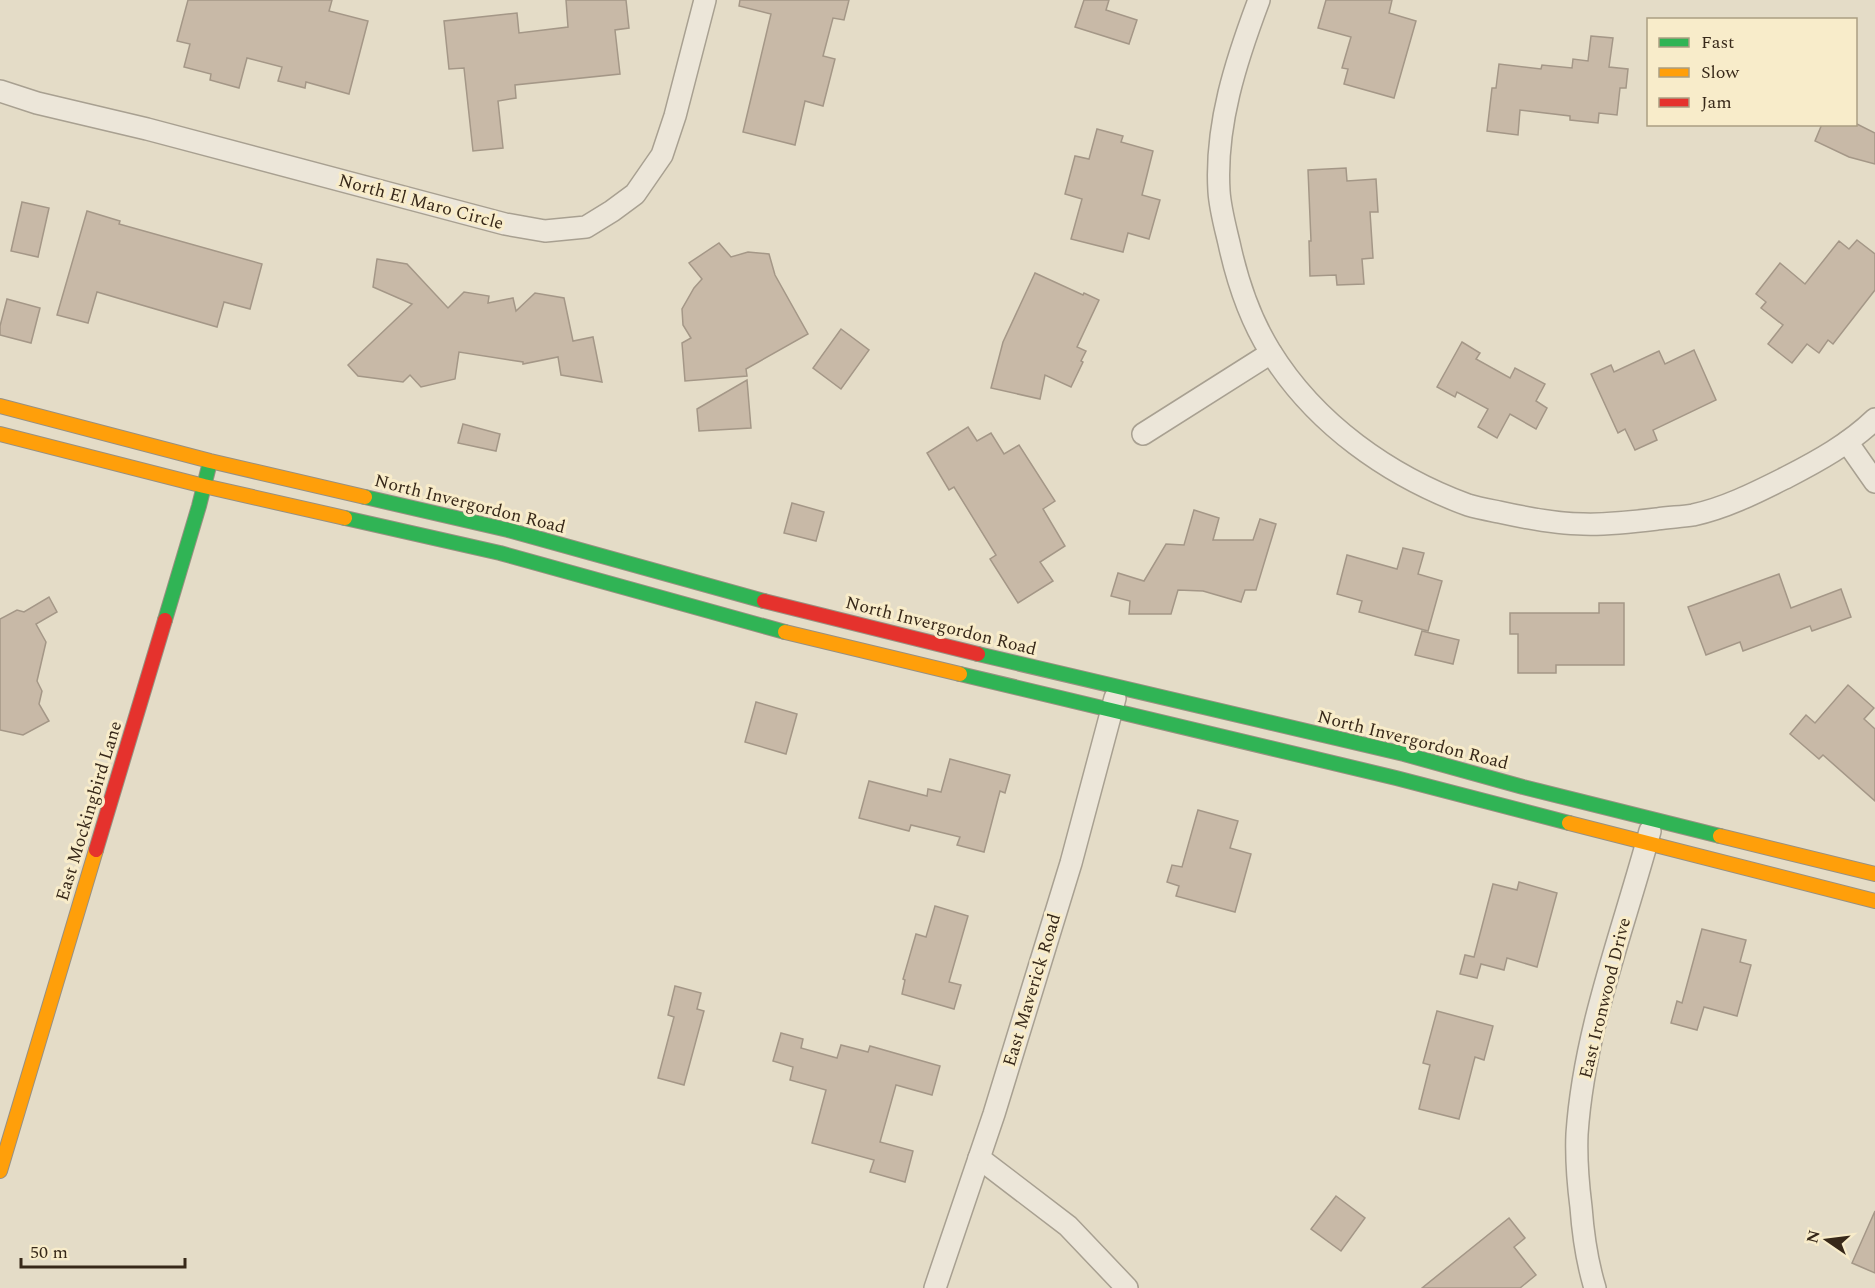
<svg xmlns="http://www.w3.org/2000/svg" width="1875" height="1288" font-family="Spectral,serif">
<rect width="100%" height="100%" fill="#e4dcc7"/>
<!-- building -->
<g fill="#c8b9a7" stroke="#a49787" stroke-width="1.5">
<path d="M 188,0 L 332,0 L 329,11 L 368,21 L 349,94 L 306,82 L 305,88 L 278,81 L 282,67 L 247,58 L 239,88 L 210,80 L 211,74 L 184,67 L 190,44 L 177,41 Z"/>
<path d="M 566,0 L 626,0 L 629,28 L 615,30 L 620,74 L 515,85 L 516,98 L 498,101 L 503,148 L 473,151 L 464,68 L 449,69 L 444,21 L 517,13 L 519,33 L 568,27 Z"/>
<path d="M 740,0 L 849,0 L 844,20 L 833,18 L 823,56 L 835,59 L 823,106 L 805,101 L 795,145 L 743,132 L 771,14 L 739,6 Z"/>
<path d="M 1084,0 L 1109,0 L 1106,10 L 1137,20 L 1129,44 L 1075,27 Z"/>
<path d="M 1326,0 L 1392,0 L 1389,13 L 1416,21 L 1394,98 L 1344,84 L 1348,69 L 1342,68 L 1351,37 L 1318,28 Z"/>
<path d="M 1591,36 L 1613,38 L 1609,67 L 1628,69 L 1626,88 L 1620,88 L 1617,115 L 1599,113 L 1598,123 L 1570,120 L 1570,116 L 1520,110 L 1518,135 L 1487,131 L 1492,88 L 1496,88 L 1499,64 L 1541,69 L 1542,65 L 1572,68 L 1573,59 L 1588,61 Z"/>
<path d="M 1822,124 L 1857,124 L 1875,133 L 1875,164 L 1849,157 L 1815,141 Z"/>
<path d="M 1097,129 L 1123,136 L 1121,142 L 1153,151 L 1142,195 L 1160,200 L 1149,239 L 1128,233 L 1123,252 L 1071,239 L 1082,199 L 1065,194 L 1075,156 L 1089,159 Z"/>
<path d="M 1346,168 L 1347,181 L 1376,179 L 1378,212 L 1370,212 L 1373,258 L 1362,259 L 1364,284 L 1337,285 L 1336,275 L 1310,276 L 1309,241 L 1311,241 L 1308,170 Z"/>
<path d="M 22,202 L 49,208 L 38,257 L 11,251 Z"/>
<path d="M 87,211 L 120,221 L 119,224 L 262,264 L 250,309 L 224,302 L 217,327 L 97,292 L 88,323 L 57,315 Z"/>
<path d="M 1857,240 L 1875,254 L 1875,290 L 1833,344 L 1828,340 L 1819,353 L 1807,344 L 1792,363 L 1768,344 L 1783,325 L 1761,308 L 1766,302 L 1756,294 L 1780,263 L 1805,284 L 1839,241 L 1849,249 Z"/>
<path d="M 719,243 L 731,257 L 748,252 L 769,254 L 775,275 L 808,334 L 746,369 L 747,376 L 685,381 L 682,343 L 691,338 L 683,325 L 682,309 L 694,288 L 702,279 L 689,263 Z"/>
<path d="M 377,259 L 407,264 L 448,308 L 464,292 L 489,296 L 488,303 L 513,298 L 516,311 L 535,293 L 564,298 L 573,341 L 593,337 L 602,382 L 561,375 L 558,357 L 523,364 L 523,362 L 459,352 L 455,379 L 421,387 L 410,375 L 403,382 L 358,376 L 348,365 L 412,304 L 373,287 Z"/>
<path d="M 1035,273 L 1083,295 L 1084,293 L 1099,300 L 1077,347 L 1086,351 L 1081,361 L 1083,362 L 1071,387 L 1045,375 L 1040,399 L 991,388 L 1003,342 Z"/>
<path d="M 7,299 L 40,308 L 31,343 L 0,335 L 0,326 Z"/>
<path d="M 841,329 L 869,350 L 841,389 L 813,368 Z"/>
<path d="M 1462,342 L 1480,353 L 1476,359 L 1510,378 L 1515,368 L 1545,384 L 1536,401 L 1547,408 L 1536,429 L 1510,414 L 1497,438 L 1478,427 L 1488,409 L 1457,392 L 1455,397 L 1437,387 Z"/>
<path d="M 1694,350 L 1716,400 L 1653,430 L 1657,440 L 1635,450 L 1625,429 L 1618,433 L 1591,374 L 1611,365 L 1614,372 L 1659,351 L 1665,364 Z"/>
<path d="M 747,380 L 751,428 L 699,431 L 697,409 Z"/>
<path d="M 463,424 L 500,434 L 496,451 L 458,443 Z"/>
<path d="M 968,427 L 977,441 L 991,433 L 1004,454 L 1019,445 L 1055,501 L 1043,509 L 1065,546 L 1040,562 L 1053,581 L 1018,603 L 990,559 L 996,555 L 954,487 L 949,490 L 927,453 Z"/>
<path d="M 792,503 L 824,512 L 816,541 L 784,533 Z"/>
<path d="M 1194,510 L 1219,518 L 1213,540 L 1253,540 L 1260,519 L 1276,524 L 1256,590 L 1245,590 L 1241,602 L 1203,591 L 1178,590 L 1171,614 L 1129,614 L 1130,601 L 1111,596 L 1118,573 L 1144,581 L 1166,544 L 1184,545 Z"/>
<path d="M 1403,548 L 1424,553 L 1418,574 L 1442,581 L 1428,631 L 1359,612 L 1362,601 L 1337,594 L 1347,555 L 1397,569 Z"/>
<path d="M 1779,574 L 1791,608 L 1841,589 L 1851,617 L 1812,631 L 1810,626 L 1743,651 L 1740,642 L 1706,655 L 1688,607 Z"/>
<path d="M 49,597 L 57,612 L 36,624 L 46,642 L 37,681 L 42,691 L 39,704 L 49,721 L 23,735 L 0,730 L 0,619 L 17,610 L 24,612 Z"/>
<path d="M 1599,603 L 1624,603 L 1624,665 L 1556,665 L 1556,673 L 1518,673 L 1518,634 L 1510,634 L 1510,613 L 1599,613 Z"/>
<path d="M 1422,631 L 1459,640 L 1453,664 L 1415,655 Z"/>
<path d="M 1848,685 L 1874,708 L 1864,719 L 1875,729 L 1875,801 L 1823,755 L 1819,759 L 1790,734 L 1806,715 L 1815,723 Z"/>
<path d="M 756,702 L 797,714 L 786,754 L 745,742 Z"/>
<path d="M 950,759 L 1010,775 L 1005,793 L 1000,791 L 984,852 L 957,845 L 960,837 L 911,825 L 909,831 L 859,818 L 869,781 L 927,796 L 928,789 L 941,792 Z"/>
<path d="M 1198,810 L 1238,821 L 1230,848 L 1251,854 L 1235,912 L 1176,896 L 1179,886 L 1167,882 L 1172,865 L 1182,867 Z"/>
<path d="M 1519,882 L 1557,893 L 1537,967 L 1507,958 L 1504,970 L 1481,964 L 1477,978 L 1460,974 L 1465,955 L 1474,957 L 1493,884 L 1517,890 Z"/>
<path d="M 935,906 L 968,916 L 949,982 L 961,985 L 954,1009 L 902,994 L 905,980 L 903,979 L 916,934 L 926,937 Z"/>
<path d="M 1702,929 L 1746,940 L 1740,962 L 1751,965 L 1737,1016 L 1704,1007 L 1697,1030 L 1671,1023 L 1677,1001 L 1682,1003 Z"/>
<path d="M 675,986 L 701,993 L 697,1009 L 704,1011 L 684,1085 L 658,1078 L 674,1017 L 668,1015 Z"/>
<path d="M 1437,1011 L 1493,1026 L 1484,1060 L 1475,1057 L 1459,1119 L 1419,1109 L 1430,1065 L 1423,1063 Z"/>
<path d="M 781,1033 L 803,1039 L 801,1048 L 837,1058 L 841,1045 L 868,1052 L 870,1046 L 940,1066 L 932,1095 L 896,1085 L 880,1142 L 913,1151 L 905,1182 L 870,1172 L 874,1160 L 812,1143 L 826,1090 L 790,1080 L 793,1067 L 773,1061 Z"/>
<path d="M 1336,1196 L 1365,1218 L 1341,1251 L 1311,1229 Z"/>
<path d="M 1875,1211 L 1875,1273 L 1852,1263 Z"/>
<path d="M 1509,1218 L 1525,1238 L 1514,1247 L 1536,1275 L 1520,1288 L 1422,1288 Z"/>
</g>
<g fill="none" stroke-linecap="round" stroke-linejoin="round">
<!-- street casing -->
<g stroke="#a8a091" stroke-width="24">
<g id="street">
<path d="M 1259,0 C 1236,61 1215,125 1219,191 C 1220,208 1225,226 1229,243 C 1237,280 1250,319 1270,351 C 1315,424 1389,476 1468,505 C 1478,508 1489,510 1499,512 C 1526,518 1555,524 1583,524 C 1607,525 1632,522 1657,519 C 1669,517 1681,517 1693,515 C 1726,508 1757,492 1787,477 C 1818,461 1849,444 1875,419"/>
<path d="M 0,91 L 37,103 L 147,129 L 505,224 L 545,231 L 586,227 L 612,211 L 635,194 L 662,155 L 675,116 L 705,0"/>
<path d="M 1143,434 L 1271,353"/>
<path d="M 1847,442 L 1875,482"/>
<path d="M 979,1158 L 1068,1226 L 1127,1288"/>
<path d="M 935,1288 L 994,1114 L 1071,863 L 1115,698"/>
<path d="M 1595,1288 C 1587,1262 1583,1234 1581,1207 C 1578,1183 1576,1158 1577,1134 C 1584,1030 1623,931 1650,831"/>
</g>
</g>
<!-- fast casing -->
<g stroke="#989081" stroke-width="16">
<g id="fast">
<path d="M 365,497 L 508,530 L 764,601"/>
<path d="M 345,518 L 500,553 L 785,632"/>
<path d="M 165,620 L 199,506 L 209,466"/>
<path d="M 978,654 L 1404,754 L 1523,787 L 1720,836"/>
<path d="M 960,674 L 1396,778 L 1569,823"/>
</g>
</g>
<!-- slow casing -->
<g stroke="#989081" stroke-width="16">
<g id="slow">
<path d="M 0,406 L 210,461 L 365,497"/>
<path d="M 0,434 L 204,486 L 345,518"/>
<path d="M 785,632 L 960,674"/>
<path d="M 1569,823 L 1875,901"/>
<path d="M 1720,836 L 1875,874"/>
<path d="M 0,1171 L 96,850"/>
</g>
</g>
<!-- jam casing -->
<g stroke="#989081" stroke-width="16">
<g id="jam">
<path d="M 764,601 L 978,654"/>
<path d="M 96,850 L 165,620"/>
</g>
</g>
<!-- street -->
<use href="#street" stroke="#ece6d9" stroke-width="21"/>
<!-- fast -->
<use href="#fast" stroke="#30b455" stroke-width="14"/>
<!-- slow -->
<use href="#slow" stroke="#ff9f0a" stroke-width="14"/>
<!-- jam -->
<use href="#jam" stroke="#e5322d" stroke-width="14"/>
</g>
<g text-anchor="middle" dominant-baseline="central" stroke-width="6" stroke-linejoin="round" paint-order="stroke">
<!-- street labels -->
<g font-size="18" fill="#372819" stroke="#f8ecca">
<text transform="translate(421 202) rotate(15)">North El Maro Circle</text>
<text transform="translate(470 504) rotate(14)">North Invergordon Road</text>
<text transform="translate(941 626) rotate(14)">North Invergordon Road</text>
<text transform="translate(1413 740) rotate(14)">North Invergordon Road</text>
<text transform="translate(89 811) rotate(-73)">East Mockingbird Lane</text>
<text transform="translate(1032 990) rotate(-73)">East Maverick Road</text>
<text transform="translate(1605 998) rotate(-76)">East Ironwood Drive</text>
</g>
</g>
<!-- legend -->
<rect x="1647" y="18" width="210" height="108" fill="#f8ecca" stroke="#ab9e83" stroke-width="1.5"/>
<rect x="1659" y="38" width="30" height="9" fill="#30b455" stroke="#ab9e83" stroke-width="1.5"/>
<text x="1701" y="48" font-size="18" fill="#372819">Fast</text>
<rect x="1659" y="68" width="30" height="9" fill="#ff9f0a" stroke="#ab9e83" stroke-width="1.5"/>
<text x="1701" y="78" font-size="18" fill="#372819">Slow</text>
<rect x="1659" y="98" width="30" height="9" fill="#e5322d" stroke="#ab9e83" stroke-width="1.5"/>
<text x="1701" y="108" font-size="18" fill="#372819">Jam</text>
<!-- north arrow -->
<g transform="translate(1827 1240) rotate(284)" stroke="#f8ecca" stroke-width="4.5" paint-order="stroke">
<path d="M0-4.5L10 22L0 15L-10 22Z" fill="#372819"/>
<text y="-9" font-size="16" font-weight="bold" text-anchor="middle" fill="#372819">N</text>
</g>
<!-- scale -->
<path d="M21 1258v9h164v-9" fill="none" stroke="#372819" stroke-width="3"/>
<text x="30" y="1258" font-size="18" fill="#372819" stroke="#f8ecca" stroke-width="4.5" paint-order="stroke">50 m</text>
</svg>
